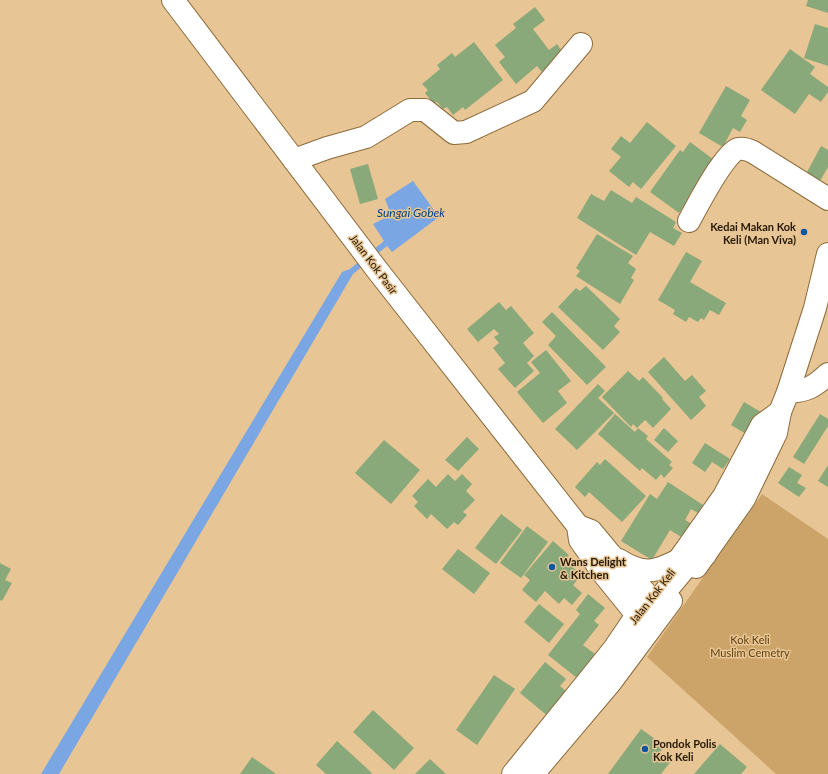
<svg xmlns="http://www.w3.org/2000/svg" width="828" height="774" font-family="Lato,sans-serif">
<rect width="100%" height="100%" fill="#e8c594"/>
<!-- green -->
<path fill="#cca46a" d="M 762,494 L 828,539 L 828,774 L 776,774 L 647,657 Z"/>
<!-- water -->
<path fill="#7aa7e3" d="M 413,181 L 439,217 L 392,252 L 387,246 L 353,274 L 59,774 L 41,774 L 342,272 L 350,269 L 384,241 L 373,224 L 391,215 L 385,199 Z"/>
<!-- building -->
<g fill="#89a97a">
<path d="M 808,0 L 828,0 L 828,13 L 806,6 Z"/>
<path d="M 535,7 L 545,20 L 533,29 L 549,50 L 557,44 L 564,54 L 542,72 L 537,66 L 516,84 L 499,62 L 505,57 L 495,45 L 516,28 L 513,24 Z"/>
<path d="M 815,24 L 828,28 L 828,66 L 804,58 Z"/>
<path d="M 474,42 L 503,80 L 465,110 L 463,107 L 453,115 L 447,107 L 443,109 L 437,102 L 433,103 L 425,93 L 428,90 L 422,84 L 440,69 L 437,65 L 452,53 L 455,57 Z"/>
<path d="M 790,49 L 815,67 L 810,74 L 828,87 L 828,92 L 821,102 L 809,94 L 795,114 L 761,90 Z"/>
<path d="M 726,86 L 750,100 L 741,116 L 747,120 L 740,132 L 733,128 L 723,147 L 699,133 Z"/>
<path d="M 647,122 L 676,146 L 641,189 L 633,182 L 629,187 L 609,171 L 621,157 L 611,149 L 621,136 L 630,143 Z"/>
<path d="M 690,142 L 717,162 L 679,213 L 650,192 L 680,150 L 683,152 Z"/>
<path d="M 821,146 L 828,150 L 828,167 L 820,181 L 806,174 Z"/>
<path d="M 368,164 L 378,199 L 360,204 L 350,169 Z"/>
<path d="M 611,190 L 632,203 L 636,197 L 676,222 L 673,228 L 682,233 L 674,246 L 650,232 L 636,255 L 577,218 L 591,194 L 604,201 Z"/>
<path d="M 597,234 L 633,256 L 628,263 L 636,269 L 631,278 L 634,280 L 620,304 L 576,276 L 580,271 L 576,268 Z"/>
<path d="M 686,252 L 702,261 L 690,282 L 726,303 L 719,315 L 710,310 L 704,320 L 701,318 L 698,322 L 689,317 L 686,322 L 673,314 L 675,310 L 658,300 Z"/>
<path d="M 586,286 L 620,319 L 614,326 L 620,332 L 603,350 L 558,307 L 576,288 L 580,291 Z"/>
<path d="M 499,302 L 506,310 L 511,306 L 534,333 L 523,343 L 534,356 L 527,363 L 534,371 L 515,388 L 498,369 L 505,363 L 493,348 L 499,343 L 494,337 L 499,334 L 494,329 L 478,342 L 467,329 Z"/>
<path d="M 552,312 L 606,367 L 587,385 L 548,345 L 556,336 L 542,322 Z"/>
<path d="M 546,350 L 571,381 L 558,391 L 567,403 L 543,423 L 517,392 L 540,373 L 531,362 Z"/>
<path d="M 664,357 L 685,381 L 692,375 L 706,391 L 699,397 L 706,406 L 691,420 L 648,372 Z"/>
<path d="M 628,371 L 639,381 L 643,377 L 663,398 L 662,399 L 671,409 L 653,428 L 645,420 L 637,428 L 633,424 L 631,427 L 602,397 Z"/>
<path d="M 598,384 L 605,391 L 598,398 L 614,413 L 577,450 L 555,429 Z"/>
<path d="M 744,402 L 761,412 L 748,435 L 731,425 Z"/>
<path d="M 615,414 L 635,432 L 638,428 L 648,436 L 646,439 L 672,462 L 669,465 L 673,468 L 664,478 L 661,474 L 656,480 L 642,468 L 640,471 L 598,434 Z"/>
<path d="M 820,414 L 828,419 L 828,426 L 804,464 L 793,457 Z"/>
<path d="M 664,428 L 678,441 L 668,452 L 654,440 Z"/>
<path d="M 467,437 L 479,449 L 458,471 L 445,460 Z"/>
<path d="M 384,440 L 420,470 L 391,504 L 355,473 Z"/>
<path d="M 705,443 L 730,459 L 723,469 L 712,462 L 705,472 L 692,463 Z"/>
<path d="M 605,459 L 646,496 L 622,522 L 589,492 L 585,497 L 575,487 L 597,462 L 600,465 Z"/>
<path d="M 828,465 L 828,487 L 818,481 Z"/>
<path d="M 789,467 L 802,475 L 797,483 L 806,488 L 799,497 L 778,483 Z"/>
<path d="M 448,474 L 455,481 L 462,474 L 472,484 L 466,491 L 475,500 L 463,512 L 467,515 L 458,525 L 454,522 L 447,529 L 431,514 L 427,519 L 414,506 L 418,502 L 412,496 L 428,479 L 436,487 Z"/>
<path d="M 668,482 L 703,505 L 698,513 L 691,509 L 685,520 L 692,524 L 683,538 L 670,530 L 652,560 L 621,541 L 650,494 L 657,499 Z"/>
<path d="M 501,514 L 522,530 L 496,564 L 475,548 Z"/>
<path d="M 527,526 L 548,542 L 521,578 L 500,563 Z"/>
<path d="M 553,541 L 569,555 L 564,560 L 582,575 L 573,585 L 582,593 L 572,605 L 564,598 L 559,604 L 545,591 L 536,602 L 522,590 L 530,580 L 524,575 Z"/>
<path d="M 458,549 L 490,573 L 474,594 L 442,569 Z"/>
<path d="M 0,563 L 11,569 L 5,580 L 12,583 L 2,601 L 0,600 Z"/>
<path d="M 588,594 L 605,608 L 594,621 L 599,625 L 583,645 L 595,654 L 577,678 L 548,655 L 580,614 L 576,610 Z"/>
<path d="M 539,604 L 564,624 L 549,643 L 524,622 Z"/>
<path d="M 545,662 L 566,679 L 560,686 L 568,693 L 549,717 L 520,693 Z"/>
<path d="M 494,675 L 515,689 L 477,745 L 456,730 Z"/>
<path d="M 373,710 L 414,748 L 394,770 L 353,732 Z"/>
<path d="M 641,729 L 665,746 L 660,752 L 672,760 L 661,774 L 608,774 Z"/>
<path d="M 337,741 L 372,773 L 371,774 L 326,774 L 316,765 Z"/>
<path d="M 720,744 L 747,767 L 741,774 L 694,774 Z"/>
<path d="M 252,757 L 272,771 L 276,774 L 240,774 Z"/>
<path d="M 430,759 L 446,774 L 415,774 Z"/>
</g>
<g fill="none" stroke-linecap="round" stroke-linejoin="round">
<!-- street casing -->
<g stroke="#8c6c3d" stroke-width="24">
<g id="street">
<path d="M 294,160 L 327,148 L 366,137 L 410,110 L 425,110 L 454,133 L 466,132 L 533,101 L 581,44"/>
<path d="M 689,221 C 696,208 725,152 738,149 C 743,148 749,150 753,152 L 828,199"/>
<path d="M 788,392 C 807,391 814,387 828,374"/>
</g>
</g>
<!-- secondary casing -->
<g stroke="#8c6c3d" stroke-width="24">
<g id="secondary">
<path d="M 173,0 L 378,271 L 578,526 L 580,540 L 603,573 L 637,615 L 649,611 L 685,568 L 705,555"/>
<path d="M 578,526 L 591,531 L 610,554 L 650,598 L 647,615"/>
<path d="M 619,560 C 644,576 656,572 681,559"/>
<path d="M 696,567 L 744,499 L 776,433 L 780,412 L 788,392 L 815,308 L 828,254"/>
<path d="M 671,571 L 724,496 L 762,425 L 780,412"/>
<path d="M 513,774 L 614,649 L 637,615 L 646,603"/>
<path d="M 533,774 L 610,683 L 671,601"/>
</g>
</g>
<!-- street -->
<use href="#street" stroke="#fff" stroke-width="22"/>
<!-- secondary -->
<use href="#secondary" stroke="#fff" stroke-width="22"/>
</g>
<!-- markers -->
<g fill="#0d56a5" stroke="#e8c594" stroke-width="1.5">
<circle cx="804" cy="232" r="4"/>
<circle cx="552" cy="567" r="4"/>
<circle cx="645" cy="749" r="4"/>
</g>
<g text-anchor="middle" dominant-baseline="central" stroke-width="3" stroke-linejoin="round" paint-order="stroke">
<!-- poi labels -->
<g font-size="11" font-weight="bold" fill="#251905" stroke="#e8c594" text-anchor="start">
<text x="796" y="226" text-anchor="end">Kedai Makan Kok<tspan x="796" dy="13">Keli (Man Viva)</tspan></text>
<text x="560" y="561">Wans Delight<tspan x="560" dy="13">&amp; Kitchen</tspan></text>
<text x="653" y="743">Pondok Polis<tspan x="653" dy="13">Kok Keli</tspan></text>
</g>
<!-- street labels -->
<g font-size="11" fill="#251905" stroke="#e8c594">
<text transform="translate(374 264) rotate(53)">Jalan Kok Pasir</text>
<text transform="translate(652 596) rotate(-52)">Jalan Kok Keli</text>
</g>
<!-- park labels -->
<g font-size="11" fill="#61420e" stroke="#e8c594">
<text x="750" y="639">Kok Keli<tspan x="750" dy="13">Muslim Cemetry</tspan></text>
</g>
<!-- water labels -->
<g font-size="12" font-style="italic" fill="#004186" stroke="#e8c594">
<text x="411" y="212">Sungai Gobek</text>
</g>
</g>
</svg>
